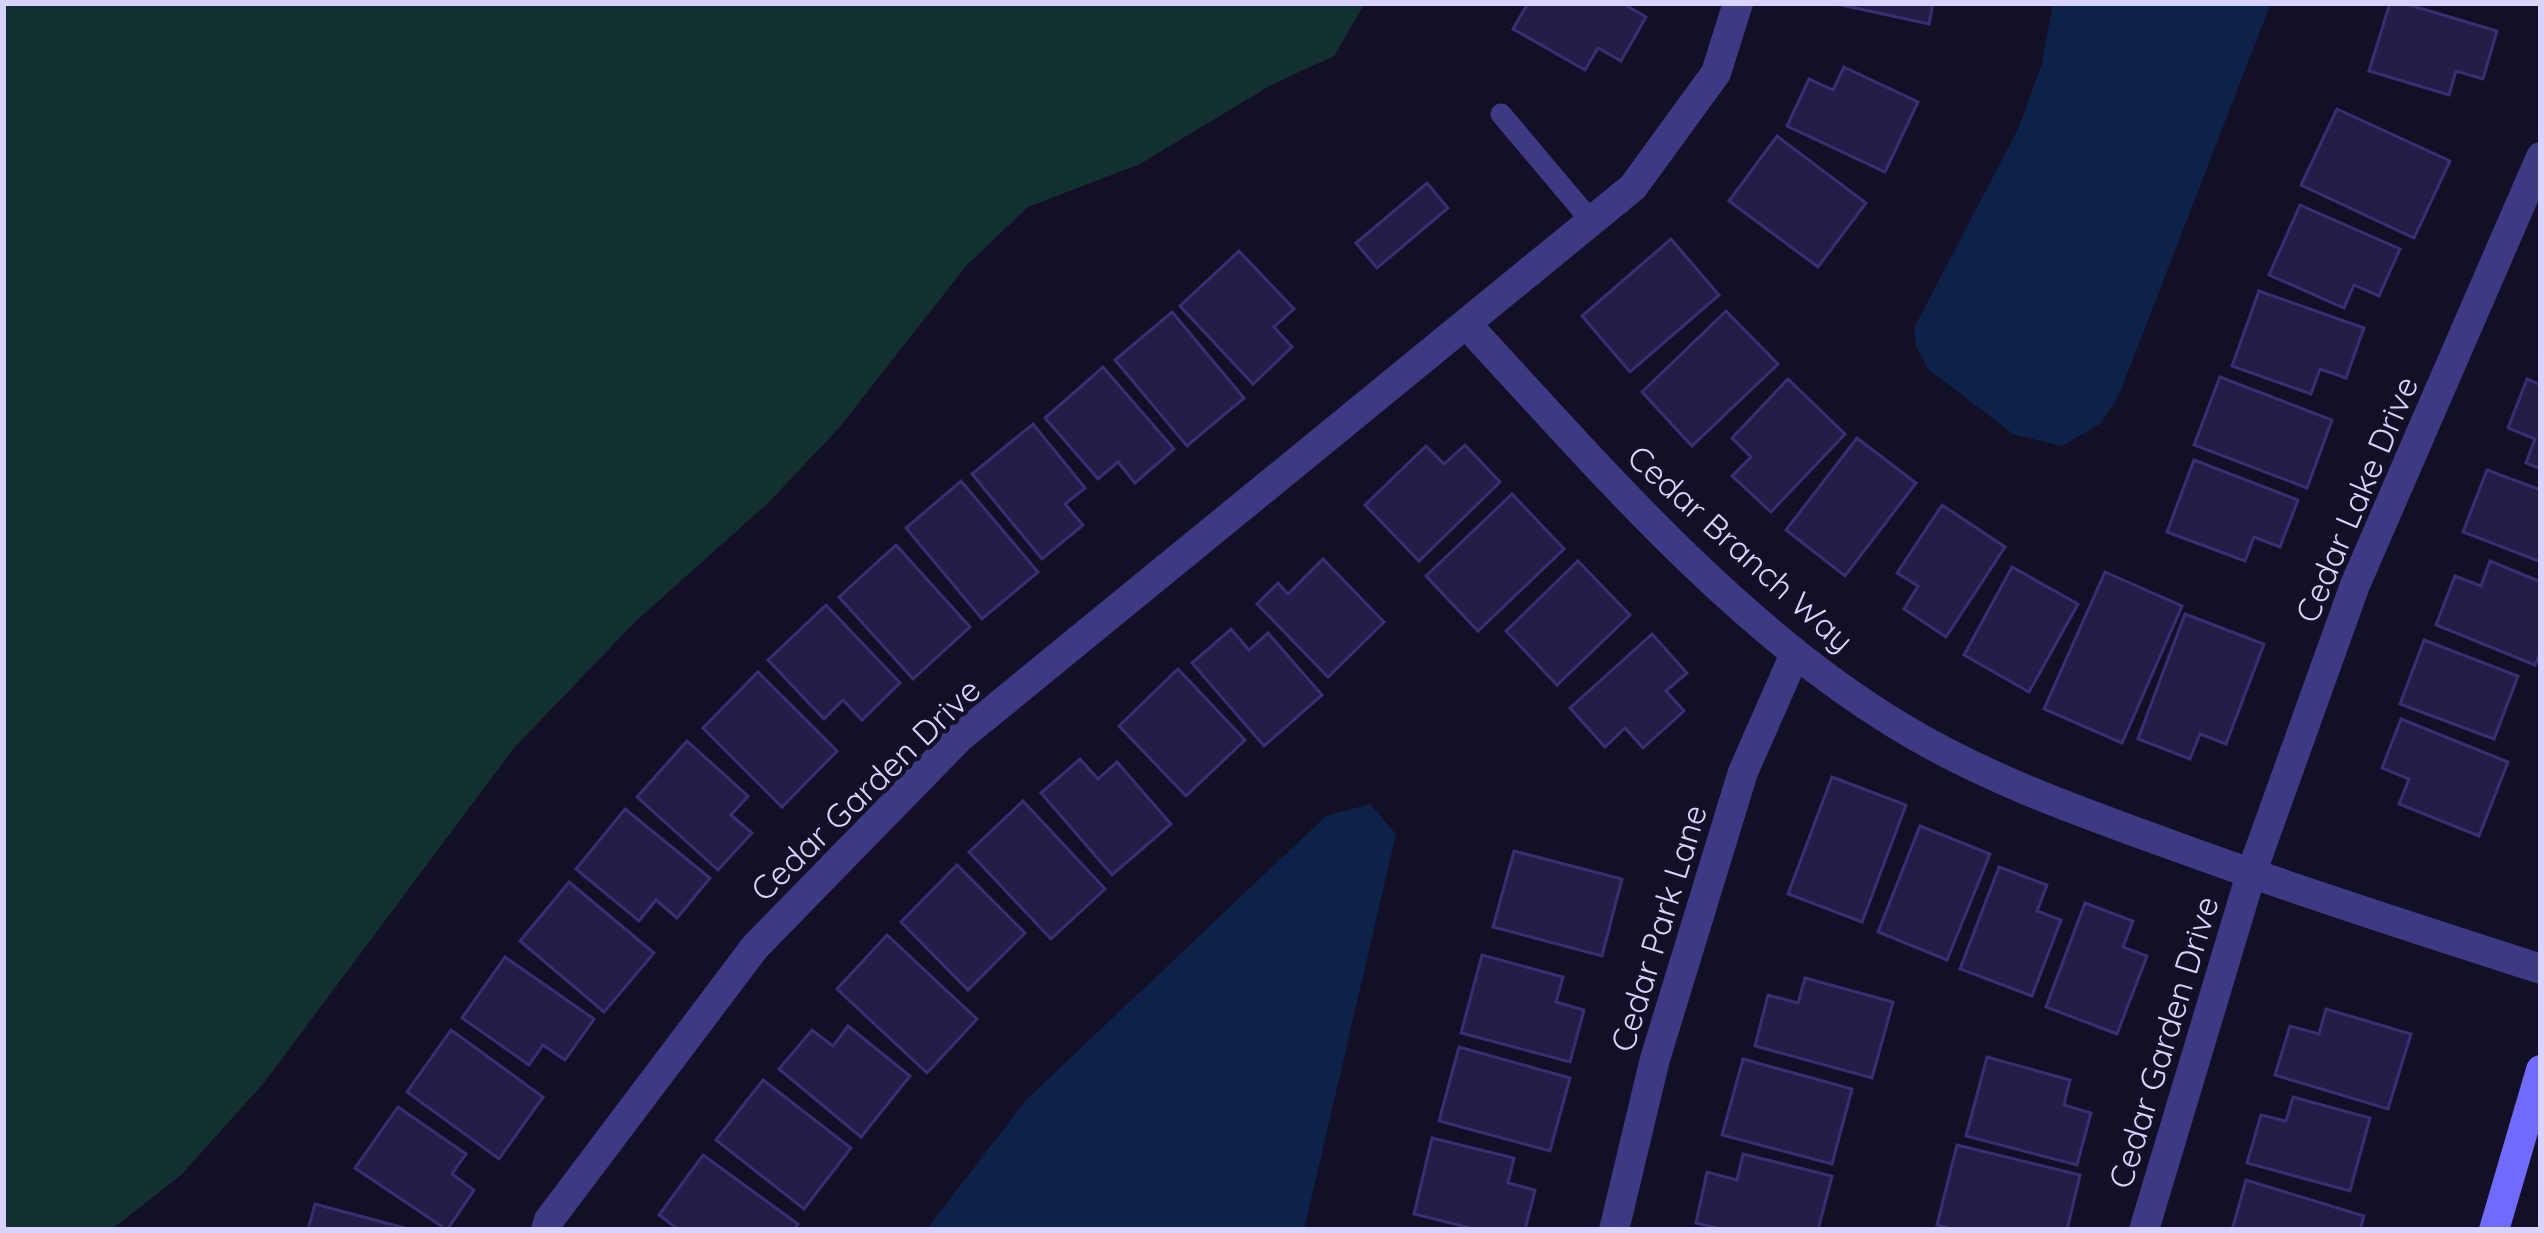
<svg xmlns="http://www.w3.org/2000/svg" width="2544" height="1233" font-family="Quicksand,sans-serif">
<rect width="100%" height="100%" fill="#130f26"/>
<!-- green -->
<path fill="#12302f" d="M 3,3 L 1365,3 L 1334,56 L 1271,85 L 1140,164 L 1028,207 L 966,266 L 839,428 L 768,503 L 635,622 L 514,748 L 263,1084 L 181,1175 L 111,1230 L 3,1230 Z"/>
<!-- water -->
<g fill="#0c2248">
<path d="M 2053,3 L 2271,3 L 2119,395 L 2100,424 L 2062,446 L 2013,434 L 1928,369 L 1916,346 L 1914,328 L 2019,127 L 2042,63 Z"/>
<path d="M 1370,804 L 1396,834 L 1304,1230 L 926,1230 L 1026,1100 L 1326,816 Z"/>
</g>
<!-- building -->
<g fill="#241b47" stroke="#3b2d73" stroke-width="3">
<path d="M 1528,3 L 1622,3 L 1646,17 L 1621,61 L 1598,48 L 1585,70 L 1513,29 Z"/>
<path d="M 1832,3 L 1933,3 L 1929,24 Z"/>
<path d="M 2390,3 L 2403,3 L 2497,31 L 2483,79 L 2456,71 L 2449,95 L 2369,71 Z"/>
<path d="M 1844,67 L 1918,102 L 1885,172 L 1787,126 L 1809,79 L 1833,90 Z"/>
<path d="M 2337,109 L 2450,161 L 2414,238 L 2301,185 Z"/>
<path d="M 1777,136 L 1866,203 L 1818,267 L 1729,201 Z"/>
<path d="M 1427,183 L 1448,208 L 1377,268 L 1356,243 Z"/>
<path d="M 2300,205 L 2400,249 L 2379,296 L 2354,285 L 2344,308 L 2269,275 Z"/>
<path d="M 1671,239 L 1719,295 L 1630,372 L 1582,316 Z"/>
<path d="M 1239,251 L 1294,309 L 1274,327 L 1292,347 L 1253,384 L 1180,306 Z"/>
<path d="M 2259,291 L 2364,328 L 2346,378 L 2320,369 L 2311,394 L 2232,366 Z"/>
<path d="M 1726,311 L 1778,364 L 1692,446 L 1642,392 Z"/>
<path d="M 1172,312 L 1244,398 L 1187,446 L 1115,360 Z"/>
<path d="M 1103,367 L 1174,449 L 1135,483 L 1118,462 L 1098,479 L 1045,418 Z"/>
<path d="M 2220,377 L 2332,420 L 2307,488 L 2194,445 Z"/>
<path d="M 1788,379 L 1845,434 L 1771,512 L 1732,476 L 1751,457 L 1732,438 Z"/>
<path d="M 2527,379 L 2541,385 L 2541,469 L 2526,463 L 2535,439 L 2508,428 Z"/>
<path d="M 1033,424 L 1085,488 L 1065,504 L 1083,525 L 1042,559 L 972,474 Z"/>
<path d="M 1857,438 L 1916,483 L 1845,576 L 1786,530 Z"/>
<path d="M 1465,445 L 1500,482 L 1419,561 L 1365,505 L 1426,446 L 1444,464 Z"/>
<path d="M 2194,460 L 2298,500 L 2280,547 L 2254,537 L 2245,561 L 2167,532 Z"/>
<path d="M 2487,470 L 2541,490 L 2541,562 L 2463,532 Z"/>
<path d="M 961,481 L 1038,572 L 982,619 L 906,528 Z"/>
<path d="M 1512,494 L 1564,549 L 1478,631 L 1426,576 Z"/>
<path d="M 1942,505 L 2005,547 L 1946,637 L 1904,609 L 1918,586 L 1897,573 Z"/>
<path d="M 896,545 L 970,627 L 913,679 L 839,597 Z"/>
<path d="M 1323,559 L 1384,622 L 1328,677 L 1257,604 L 1278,583 L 1288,594 Z"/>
<path d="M 1578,561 L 1630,615 L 1557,685 L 1506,631 Z"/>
<path d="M 2490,561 L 2541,582 L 2541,651 L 2535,665 L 2436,625 L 2455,576 L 2481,586 Z"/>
<path d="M 2012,567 L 2078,604 L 2029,692 L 1964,655 Z"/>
<path d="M 2105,572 L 2182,606 L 2122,743 L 2044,709 Z"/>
<path d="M 826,605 L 900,683 L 862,720 L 843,700 L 824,719 L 768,660 Z"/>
<path d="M 2185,614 L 2264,644 L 2226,744 L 2200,734 L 2190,759 L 2138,739 Z"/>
<path d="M 1231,629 L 1249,650 L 1268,633 L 1322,695 L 1264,746 L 1192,663 Z"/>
<path d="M 1652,634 L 1687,673 L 1666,691 L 1684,711 L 1643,748 L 1625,728 L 1605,747 L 1570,708 Z"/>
<path d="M 2424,640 L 2518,676 L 2494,739 L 2400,704 Z"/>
<path d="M 1178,669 L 1245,740 L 1186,796 L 1119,726 Z"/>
<path d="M 758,672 L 837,751 L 782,807 L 703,728 Z"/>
<path d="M 2401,719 L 2508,762 L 2479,836 L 2399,804 L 2409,779 L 2382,768 Z"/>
<path d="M 687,741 L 748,796 L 731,815 L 752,833 L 718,870 L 637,797 Z"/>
<path d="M 1080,759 L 1098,779 L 1117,762 L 1171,824 L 1112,875 L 1041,793 Z"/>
<path d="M 1832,777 L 1906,805 L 1862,922 L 1788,894 Z"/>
<path d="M 1023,801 L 1105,889 L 1051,939 L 969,852 Z"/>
<path d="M 625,809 L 710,878 L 677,918 L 656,900 L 639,921 L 576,869 Z"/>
<path d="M 1920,826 L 1990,854 L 1947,960 L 1878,932 Z"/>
<path d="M 1514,851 L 1622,879 L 1602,956 L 1493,927 Z"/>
<path d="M 957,865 L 1025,933 L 968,990 L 901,922 Z"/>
<path d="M 1999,867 L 2047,885 L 2037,911 L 2061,920 L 2032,996 L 1960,969 Z"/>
<path d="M 569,882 L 654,953 L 604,1012 L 520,941 Z"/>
<path d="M 2085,903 L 2133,921 L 2123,947 L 2147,956 L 2117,1034 L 2046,1007 Z"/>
<path d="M 887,935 L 977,1019 L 927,1073 L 837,989 Z"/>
<path d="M 1482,955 L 1563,977 L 1556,1002 L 1584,1010 L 1570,1062 L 1461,1033 Z"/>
<path d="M 505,957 L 594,1019 L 565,1060 L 543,1045 L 529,1065 L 462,1018 Z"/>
<path d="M 1805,978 L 1893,1002 L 1872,1078 L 1755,1046 L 1768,995 L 1798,1003 Z"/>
<path d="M 2326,1009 L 2411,1034 L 2388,1109 L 2275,1075 L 2290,1026 L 2319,1034 Z"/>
<path d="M 848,1026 L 910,1076 L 861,1137 L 779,1069 L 812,1030 L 833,1046 Z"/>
<path d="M 451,1030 L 543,1097 L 499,1159 L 407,1092 Z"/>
<path d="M 1459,1047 L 1570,1078 L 1550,1151 L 1439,1121 Z"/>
<path d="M 1987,1057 L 2070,1080 L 2064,1105 L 2091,1113 L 2077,1165 L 1966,1136 Z"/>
<path d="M 1743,1059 L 1852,1089 L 1832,1164 L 1722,1135 Z"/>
<path d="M 763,1080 L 851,1148 L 804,1209 L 716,1140 Z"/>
<path d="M 2293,1097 L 2370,1118 L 2350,1191 L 2247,1163 L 2261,1115 L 2286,1121 Z"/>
<path d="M 398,1107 L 466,1154 L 452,1174 L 474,1190 L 447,1230 L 355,1168 Z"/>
<path d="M 1432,1138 L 1514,1158 L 1508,1183 L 1535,1190 L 1525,1230 L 1478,1230 L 1414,1214 Z"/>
<path d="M 1957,1145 L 2080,1175 L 2067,1230 L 1956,1230 L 1937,1225 Z"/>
<path d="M 1743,1154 L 1832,1176 L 1818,1230 L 1726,1230 L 1696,1223 L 1707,1172 L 1737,1180 Z"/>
<path d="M 703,1155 L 798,1224 L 794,1230 L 679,1230 L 659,1215 Z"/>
<path d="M 2246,1180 L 2364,1216 L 2360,1230 L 2232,1230 Z"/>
<path d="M 315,1204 L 412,1230 L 308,1230 Z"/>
</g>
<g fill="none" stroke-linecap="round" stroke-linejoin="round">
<!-- lane -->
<path stroke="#3d3a85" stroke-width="21" d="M 1501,114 L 1592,222"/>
<!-- street -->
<g stroke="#3d3a85" stroke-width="30">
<path d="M 1468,326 C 1598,466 1730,622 1894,723 C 1979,776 2075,810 2169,844 C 2292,889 2417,929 2541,969"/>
<path d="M 546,1230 L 549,1220 L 755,947 L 959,738 L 1633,187 L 1716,73 L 1738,3"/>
<path d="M 1614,1230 L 1655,1059 L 1743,772 L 1795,654"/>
<path d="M 2144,1230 L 2251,874 L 2355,585 L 2541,157"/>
</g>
<!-- secondary -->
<path stroke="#6f6bff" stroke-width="30" d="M 2494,1230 L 2541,1070"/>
</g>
<g text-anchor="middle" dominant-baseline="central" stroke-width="9" stroke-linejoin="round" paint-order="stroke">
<!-- street labels -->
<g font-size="33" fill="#d9d4ff" stroke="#130f26">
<text transform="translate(2356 499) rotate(-67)">Cedar Lake Drive</text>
<text transform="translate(1741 548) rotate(42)">Cedar Branch Way</text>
<text transform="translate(865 789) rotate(-44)">Cedar Garden Drive</text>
<text transform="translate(1658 928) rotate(-73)">Cedar Park Lane</text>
<text transform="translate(2163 1042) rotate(-73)">Cedar Garden Drive</text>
</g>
</g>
<!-- border -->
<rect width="2544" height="1233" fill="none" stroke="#d9d4ff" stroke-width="12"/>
</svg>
